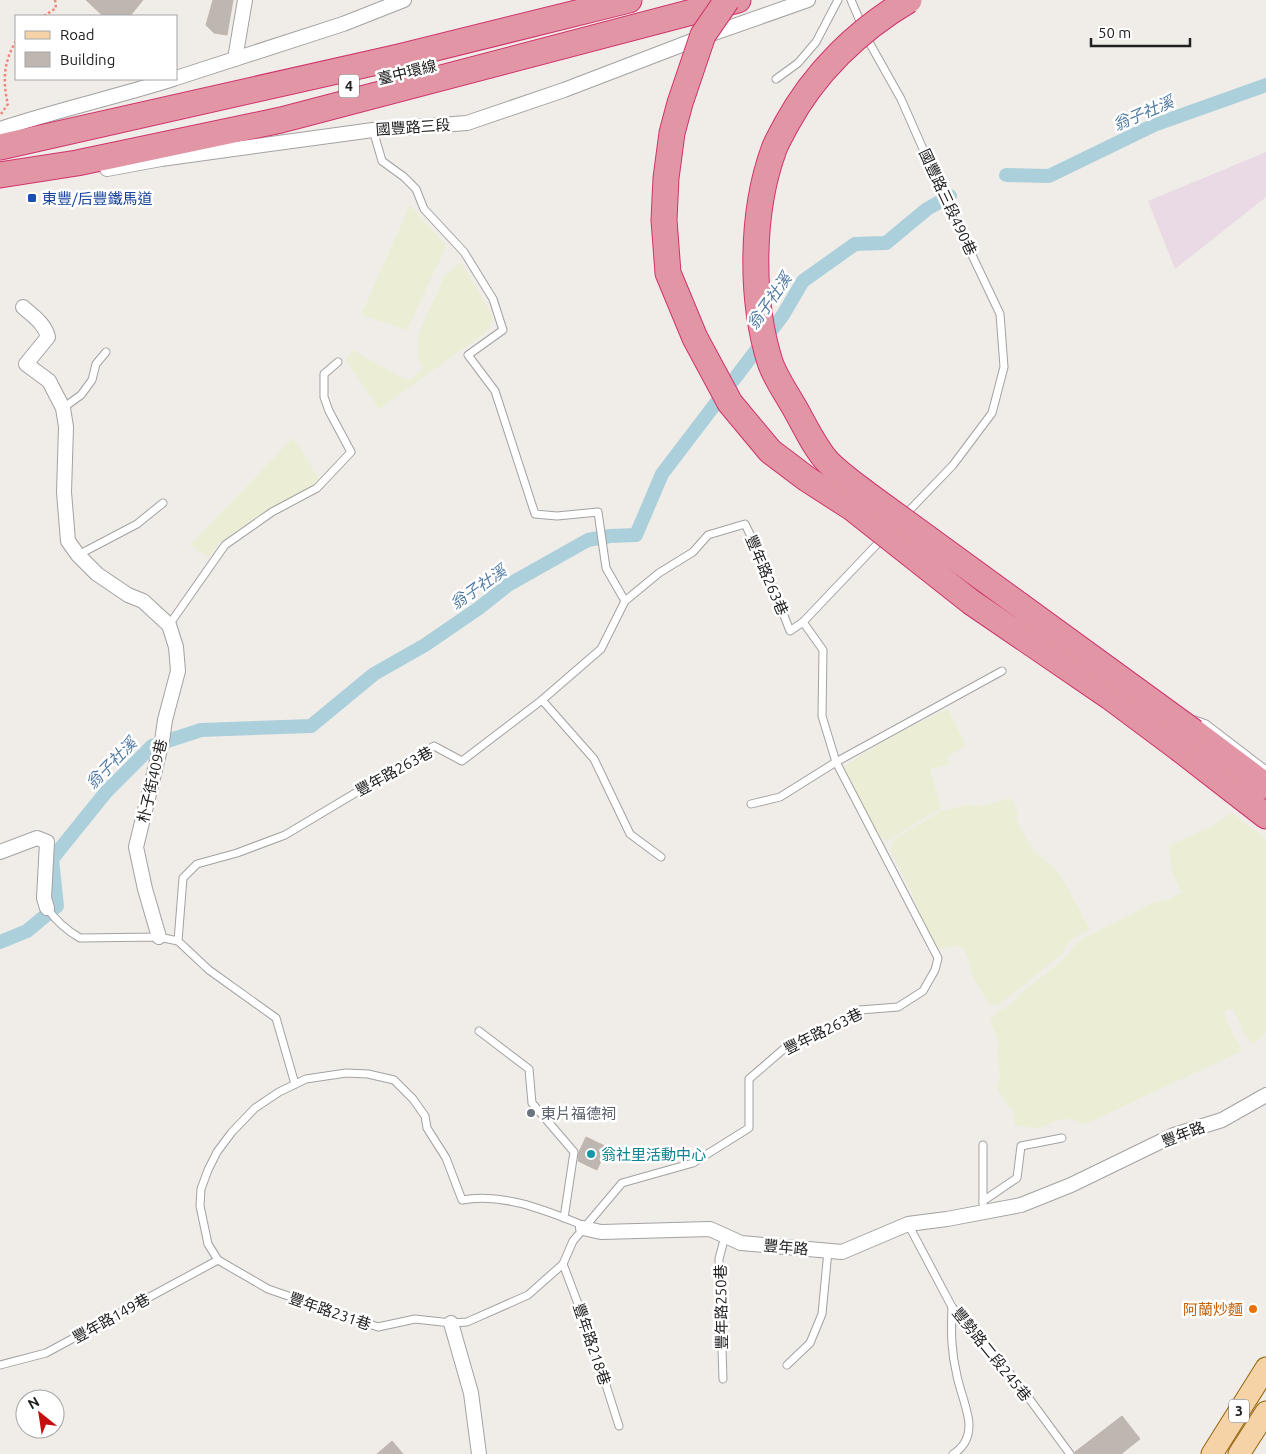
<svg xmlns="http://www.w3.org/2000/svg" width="1266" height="1454" font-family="Ubuntu,'Noto Sans TC',sans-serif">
<rect width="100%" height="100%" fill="#f0ede8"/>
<!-- industrial -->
<path fill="#e9dae6" d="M 1266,152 L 1266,197 L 1175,269 L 1148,201 Z"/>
<!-- farmland -->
<g fill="#ecedd5">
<path d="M 410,205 L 446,246 L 407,330 L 361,315 Z"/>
<path d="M 461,262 L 493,317 L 489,330 L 379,409 L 346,360 L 353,350 L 408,381 L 424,368 L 418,359 L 418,335 L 445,275 Z"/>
<path d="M 293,438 L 319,479 L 308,489 L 268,510 L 220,542 L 208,557 L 190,545 Z"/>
<path d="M 948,709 L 966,746 L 947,757 L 951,764 L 930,769 L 941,808 L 886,841 L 877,834 L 841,768 L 896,734 Z"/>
<path d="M 1010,798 L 1018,813 L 1016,819 L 1031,848 L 1059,873 L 1090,929 L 1074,938 L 1066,946 L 1063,953 L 999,1005 L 989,1004 L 972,975 L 967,955 L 962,948 L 955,946 L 935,950 L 912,894 L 890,849 L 895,839 L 941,811 L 968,805 L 985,806 Z"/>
<path d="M 1232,813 L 1266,839 L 1266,1033 L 1253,1044 L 1245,1035 L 1233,1008 L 1225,1011 L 1226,1020 L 1242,1051 L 1085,1124 L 1071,1119 L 1057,1120 L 1042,1127 L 1033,1128 L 1015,1125 L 1013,1112 L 997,1089 L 1000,1075 L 997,1052 L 999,1044 L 990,1020 L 997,1013 L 1011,1004 L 1024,991 L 1065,958 L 1078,941 L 1152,903 L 1169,899 L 1182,892 L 1172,872 L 1169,846 L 1211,826 Z"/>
</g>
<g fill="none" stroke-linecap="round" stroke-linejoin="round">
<!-- canal -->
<g stroke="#acd0db" stroke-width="14">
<path d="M 1006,175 L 1049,176 L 1154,125 L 1266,85"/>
<path d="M 0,942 L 27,931 L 57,906 L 52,859 L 106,792 L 152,746 L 201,730 L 311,726 L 374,674 L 425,645 L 479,608 L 508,585 L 588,540 L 610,536 L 636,535 L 662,474 L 783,315 L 803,281 L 855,244 L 886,243 L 927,209 L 950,196"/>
</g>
</g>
<!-- building -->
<g fill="#beb7b1" stroke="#c1b5ab">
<path d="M 86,0 L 143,0 L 130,16 L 103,16 Z"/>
<path d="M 213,0 L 233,0 L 227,35 L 214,33 L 206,25 Z"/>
<path d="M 586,1137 L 607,1147 L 597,1170 L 578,1161 L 579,1152 Z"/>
<path d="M 1122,1416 L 1140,1439 L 1121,1454 L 1075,1454 L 1075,1452 Z"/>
<path d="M 392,1441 L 403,1454 L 377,1454 Z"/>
</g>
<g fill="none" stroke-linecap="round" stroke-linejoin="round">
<!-- service casing -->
<g stroke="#a2a2a2" stroke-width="9">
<g id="service">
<path d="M 851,0 L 869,42 L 901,99 L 942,192 L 1000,314 L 1004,367 L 992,413 L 953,465 L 904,516"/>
<path d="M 776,79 L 798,63 L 816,42 L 838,0"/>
<path d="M 373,130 L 382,161 L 404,177 L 416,189 L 424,209 L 464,252 L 493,299 L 503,330 L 468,355 L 495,391 L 535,514 L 557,516 L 598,512 L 606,568 L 625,601"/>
<path d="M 63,408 L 81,395 L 92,380 L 96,364 L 106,352"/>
<path d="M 78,555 L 137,524 L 163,503"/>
<path d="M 169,625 L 225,545 L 272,512 L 317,488 L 351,452 L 329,411 L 324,397 L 324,374 L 338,362"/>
<path d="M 542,700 L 594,759 L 630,834 L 661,857"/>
<path d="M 1195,720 L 1206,724 L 1266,770"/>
<path d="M 751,804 L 780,797 L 836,762 L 1002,671"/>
<path d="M 47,908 C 56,921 66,930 80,938 L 159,937 L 178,941 L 209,970 L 276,1018 L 295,1084"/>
<path d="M 178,941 L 183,878 L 197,864 L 237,853 L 285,835 L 434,746 L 462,761 L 542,700 L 601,649 L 625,601 L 659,573 L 693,552 L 708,535 L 745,524 L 762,559 L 790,631 L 803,622 L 883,538"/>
<path d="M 479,1031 L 529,1069 L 532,1103 L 574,1152 L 564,1218"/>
<path d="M 983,1201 L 1017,1178 L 1021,1146 L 1062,1138"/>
<path d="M 983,1204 L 983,1145"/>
<path d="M 908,1224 L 952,1307 L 1014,1378 L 1070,1454"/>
<path d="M 583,1228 L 580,1224 C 542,1209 503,1193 462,1200 L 446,1158 L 427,1128 L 425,1116 L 413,1099 L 394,1080 L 368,1074 L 346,1073 L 306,1079 L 279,1092 L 255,1108 L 232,1132 L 217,1152 L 208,1170 L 201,1189 L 200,1206 L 208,1244 L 218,1260 L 268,1289 L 378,1327 L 415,1319 L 451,1323 L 467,1322 L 528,1295 L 563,1264 L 573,1241 L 622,1183 L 693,1163 L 749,1128 L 749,1079 L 786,1047 L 832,1026 L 860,1010 L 898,1007 L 923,991 L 935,970 L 938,958 L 836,762 L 822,716 L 823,650 L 803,622"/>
<path d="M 563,1264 L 591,1338 L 619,1426"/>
<path d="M 952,1307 C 951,1333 951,1351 957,1376 C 960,1391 969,1412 969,1425 C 969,1438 963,1448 953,1454"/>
<path d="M 0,1365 L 46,1353 L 218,1260"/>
<path d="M 787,1365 L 810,1343 L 822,1314 L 828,1251"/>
<path d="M 723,1379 L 719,1259 L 725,1236"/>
</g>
</g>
<!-- minor casing -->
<g stroke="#a2a2a2" stroke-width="16">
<g id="minor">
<path d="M 235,59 L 245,0"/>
<path d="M 176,78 L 343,24 L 404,0"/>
<path d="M 0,129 C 57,110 116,97 173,79"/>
<path d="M 107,169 L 161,159 L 373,130 L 467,123 L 564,90 L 697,39 L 808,0"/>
<path d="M 23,307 C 33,316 45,324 48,337 L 26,364 L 49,381 L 63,408 L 66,427 L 64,492 L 68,541 L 78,555 L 97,574 L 128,595 L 143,601 L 169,625 L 176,647 L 178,671 L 165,720 L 162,741 L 136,847 L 145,889 L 159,937"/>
<path d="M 0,852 L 37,838 L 47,842 L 44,898 L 47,908"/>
<path d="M 583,1228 L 601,1232 L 710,1229 L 741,1243 L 842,1252 L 908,1224 L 947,1219 L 1021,1205 L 1071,1185 L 1174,1135 L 1222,1120 L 1266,1095"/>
<path d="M 451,1323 L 471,1393 L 479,1454"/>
</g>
</g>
<!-- primary casing -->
<g stroke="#93640a" stroke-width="23">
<g id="primary">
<path d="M 1212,1454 L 1266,1368"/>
<path d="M 1239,1454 L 1266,1412"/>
</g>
</g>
<!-- motorway casing -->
<g stroke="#d0336b" stroke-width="27">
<g id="motorway">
<path d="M 0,147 L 399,57 L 629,0"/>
<path d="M 0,175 L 77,163 L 281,120 L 738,0"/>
<path d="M 1194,732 L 1266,786"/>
<path d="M 1181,750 L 1266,816"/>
</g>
</g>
<!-- path -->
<g stroke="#f18478" stroke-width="2.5" stroke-dasharray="2.5 2.5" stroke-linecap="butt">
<path d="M 44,16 L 56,8 L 55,0"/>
<path d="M 1,114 L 8,104 C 2,81 4,61 16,41"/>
</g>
<!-- service -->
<use href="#service" stroke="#fff" stroke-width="7"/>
<!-- minor -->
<use href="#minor" stroke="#fff" stroke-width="14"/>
<!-- primary -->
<use href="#primary" stroke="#f6d3a7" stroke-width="21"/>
<!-- motorway -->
<use href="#motorway" stroke="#e295a4" stroke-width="25"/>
<!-- motorway-bridge casing -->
<g stroke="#d0336b" stroke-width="27" stroke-linecap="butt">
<g id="motorway-bridge">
<path d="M 727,0 L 703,35 L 680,103 L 672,133 L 666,178 L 664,220 L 668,273 L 695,338 L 730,403 L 770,451 L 807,479 L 852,508 L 971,602 L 1110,697 L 1181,750"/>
<path d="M 909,0 C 858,30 814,73 786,125 C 782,133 777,141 774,149 C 751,212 750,298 770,362 C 775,377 785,391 793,405 C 803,422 815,449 829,463 C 840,474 854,484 867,494 L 1194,732"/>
</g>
</g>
<!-- motorway-bridge -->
<use href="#motorway-bridge" stroke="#e295a4" stroke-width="25"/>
</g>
<!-- markers -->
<rect fill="#1a4fb4" stroke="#fff" stroke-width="2" x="27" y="193" width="10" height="10" rx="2.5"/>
<circle fill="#6b7280" stroke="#fff" stroke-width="2" cx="531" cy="1113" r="5"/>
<circle fill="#0f9aa8" stroke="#fff" stroke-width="2" cx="591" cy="1154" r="5"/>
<circle fill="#e8710a" stroke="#fff" stroke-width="2" cx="1253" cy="1309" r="5"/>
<g text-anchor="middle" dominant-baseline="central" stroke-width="5" stroke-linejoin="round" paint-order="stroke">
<!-- shield labels -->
<g fill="#fff" stroke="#646464" stroke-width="1">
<rect x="339" y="74.5" width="20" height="23" rx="4"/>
<rect x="1229" y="1399.5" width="20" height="23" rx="4"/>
</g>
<g font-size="14" font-weight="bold" fill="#212121">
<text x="349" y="86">4</text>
<text x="1239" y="1411">3</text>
</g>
<!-- street labels -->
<g font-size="15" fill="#212121" stroke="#fff">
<text transform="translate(407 72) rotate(-14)">臺中環線</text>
<text transform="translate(413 127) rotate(-4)">國豐路三段</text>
<text transform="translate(948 202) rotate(65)">國豐路三段490巷</text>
<text transform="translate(767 575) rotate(67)">豐年路263巷</text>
<text transform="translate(394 771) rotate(-29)">豐年路263巷</text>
<text transform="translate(152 781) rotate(-77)">朴子街409巷</text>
<text transform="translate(823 1031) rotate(-26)">豐年路263巷</text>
<text transform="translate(1183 1134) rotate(-21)">豐年路</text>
<text transform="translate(786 1247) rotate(5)">豐年路</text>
<text transform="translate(721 1307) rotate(-91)">豐年路250巷</text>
<text transform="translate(330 1311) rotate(19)">豐年路231巷</text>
<text transform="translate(111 1318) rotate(-29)">豐年路149巷</text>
<text transform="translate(592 1344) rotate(71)">豐年路218巷</text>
<text transform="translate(992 1354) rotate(51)">豐勢路二段245巷</text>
</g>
<!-- transit labels -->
<g font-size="15" fill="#164399" stroke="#fff" text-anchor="start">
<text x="42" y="198">東豐/后豐鐵馬道</text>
</g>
<!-- worship labels -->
<g font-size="15" fill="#5b616d" stroke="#fff" text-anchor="start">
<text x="541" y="1113">東片福德祠</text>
</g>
<!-- culture labels -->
<g font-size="15" fill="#0d838f" stroke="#fff" text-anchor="start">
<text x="601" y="1154">翁社里活動中心</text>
</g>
<!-- food labels -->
<g font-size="15" fill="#c56008" stroke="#fff" text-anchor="end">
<text x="1243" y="1309">阿蘭炒麵</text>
</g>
<!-- water labels -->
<g font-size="16" font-style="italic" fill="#4f7aa3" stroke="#fff">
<text transform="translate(1143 113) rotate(-23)">翁子社溪</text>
<text transform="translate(769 301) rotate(-55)">翁子社溪</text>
<text transform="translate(478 587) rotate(-35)">翁子社溪</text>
<text transform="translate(111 763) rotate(-46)">翁子社溪</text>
</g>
</g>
<!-- legend -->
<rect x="15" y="15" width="162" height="65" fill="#ffffff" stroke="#a6a6a6"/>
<rect x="25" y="31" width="25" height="8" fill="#f6d3a7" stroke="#a6a6a6"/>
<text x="60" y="40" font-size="15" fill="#212121">Road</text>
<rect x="25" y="52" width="25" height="15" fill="#beb7b1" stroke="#a6a6a6"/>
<text x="60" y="65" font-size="15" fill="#212121">Building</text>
<!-- north arrow -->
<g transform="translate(40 1414) rotate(330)"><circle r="24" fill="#ffffff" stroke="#a6a6a6"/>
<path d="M0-4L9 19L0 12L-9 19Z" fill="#c40e10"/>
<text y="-8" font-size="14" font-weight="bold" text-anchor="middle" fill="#212121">N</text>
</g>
<!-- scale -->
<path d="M1091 38v8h99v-8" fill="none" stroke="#212121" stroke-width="2.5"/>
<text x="1098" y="38" font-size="15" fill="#212121" stroke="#ffffff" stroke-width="4" paint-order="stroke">50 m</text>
</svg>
